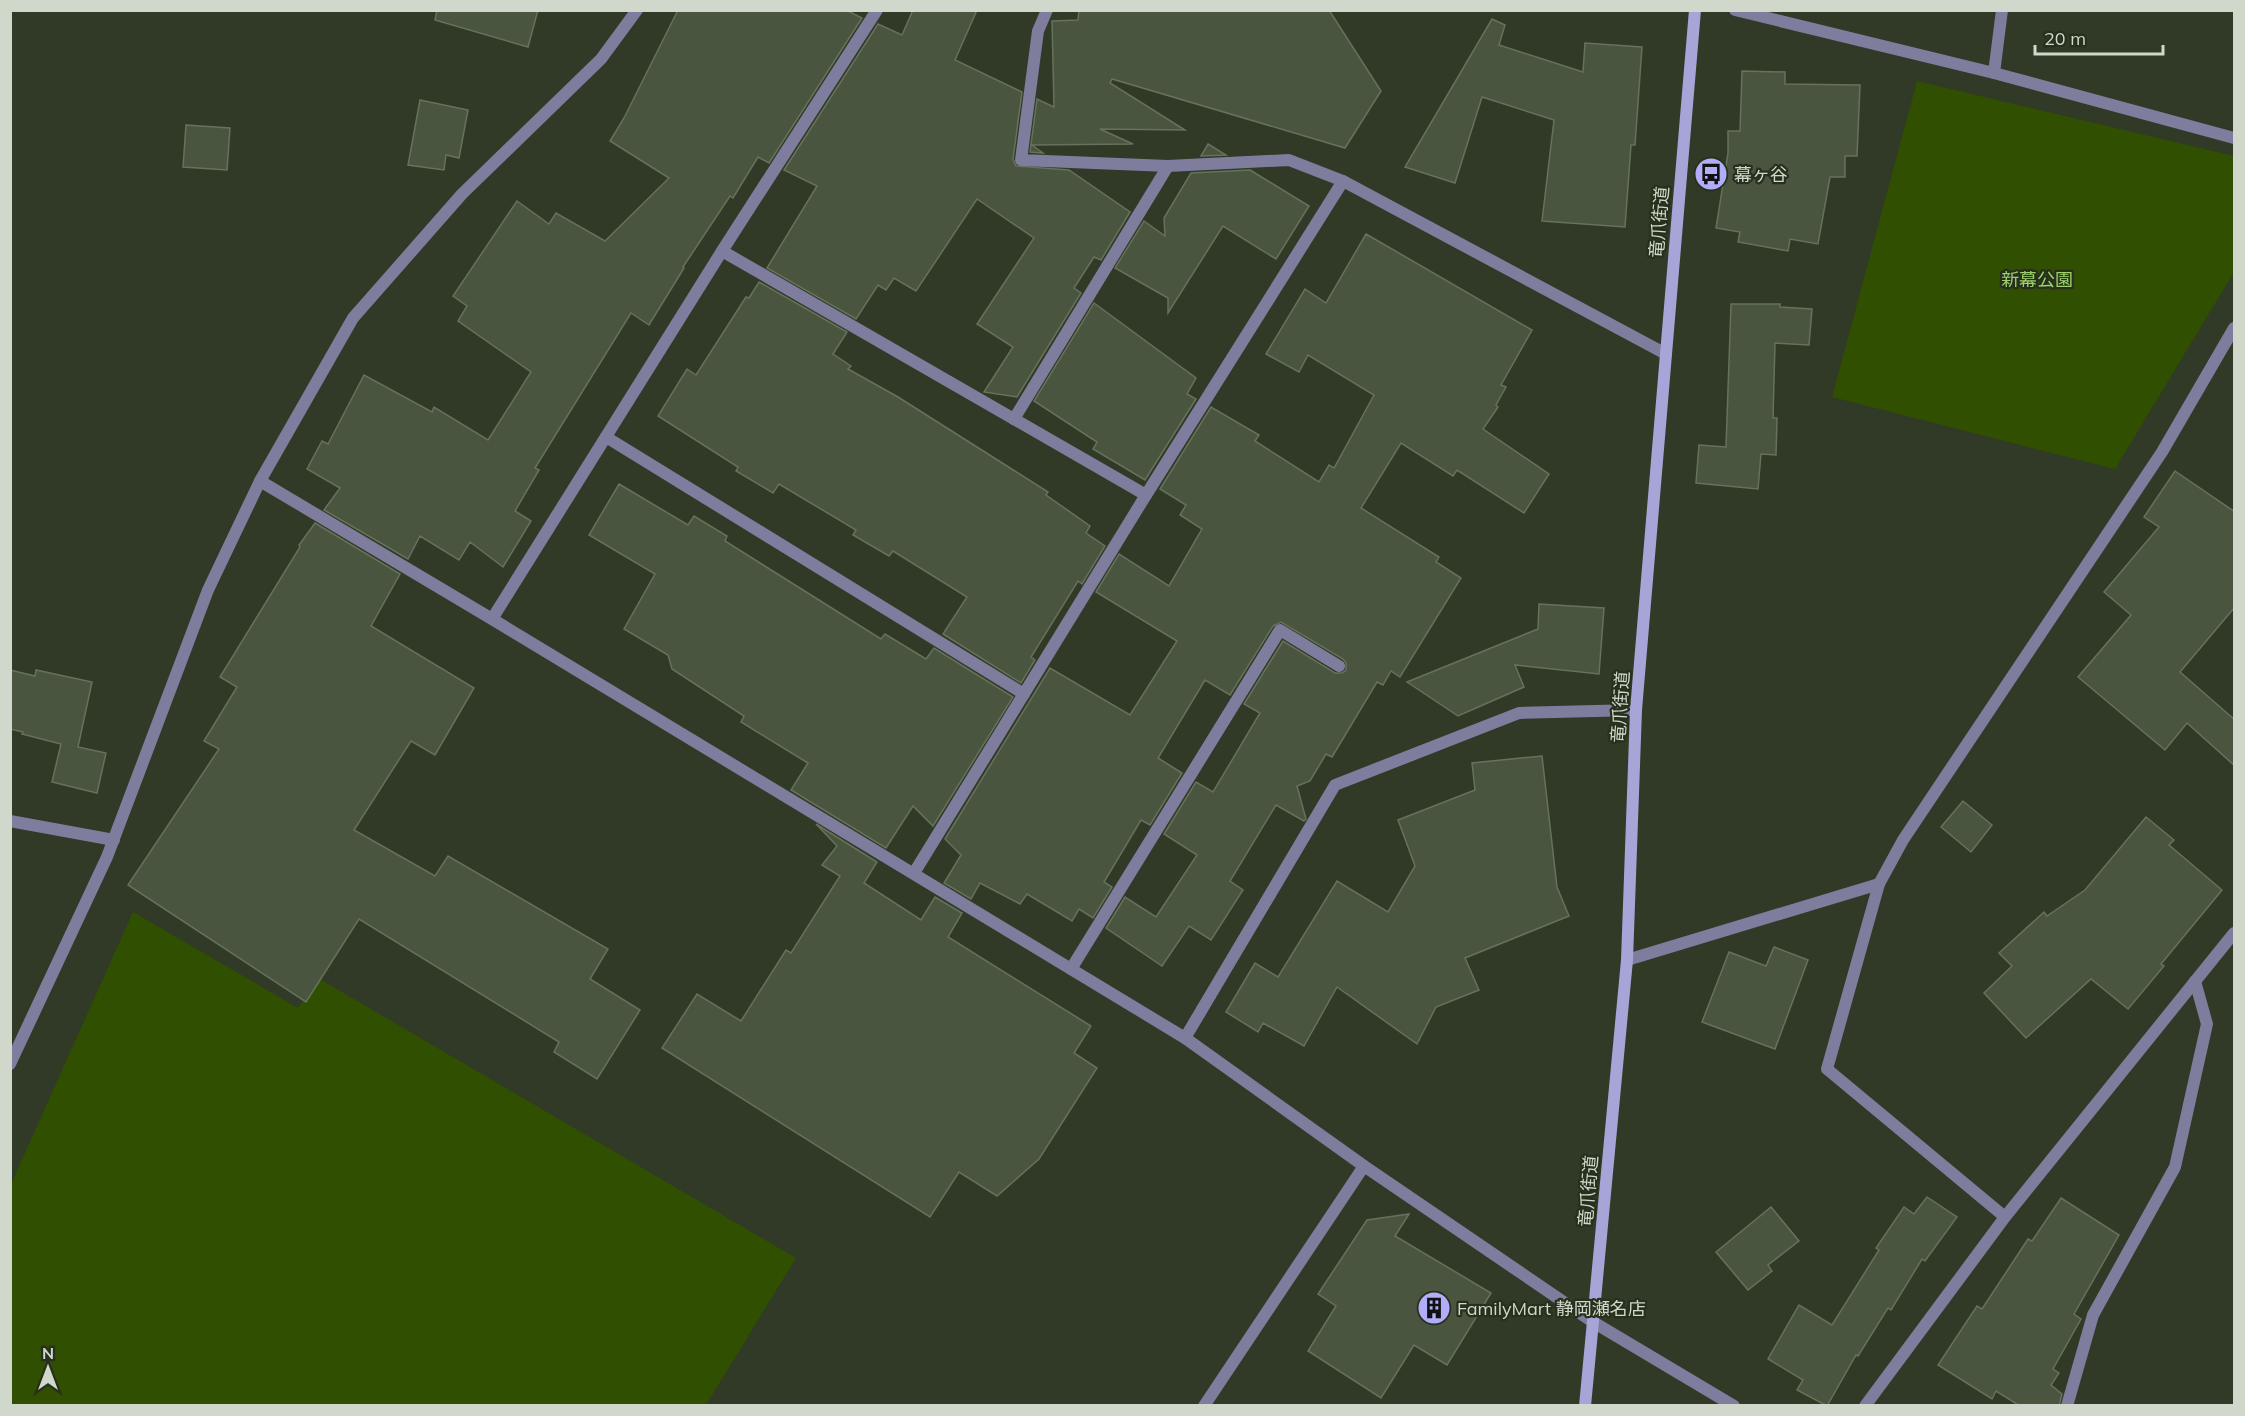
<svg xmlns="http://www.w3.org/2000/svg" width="2245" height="1416" font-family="Mulish,'Noto Sans JP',sans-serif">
<rect width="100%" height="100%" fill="#303a26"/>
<!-- green -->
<g fill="#304f00">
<path d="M 1917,81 L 2234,156 L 2234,272 L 2115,469 L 1832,397 Z"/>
<path d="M 133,912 L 298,1008 L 318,978 L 796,1258 L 706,1405 L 11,1406 L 11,1184 Z"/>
</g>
<!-- building -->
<g fill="#4a5540" stroke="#66725c" stroke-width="1.5">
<path d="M 437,10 L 538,10 L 528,47 L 435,20 Z"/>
<path d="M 678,10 L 846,10 L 862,18 L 769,163 L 758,157 L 733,198 L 730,196 L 683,267 L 684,268 L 649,325 L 631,313 L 535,468 L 539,470 L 515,511 L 531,521 L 503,567 L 470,542 L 459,560 L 420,536 L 408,559 L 324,510 L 340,488 L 307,469 L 322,441 L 328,444 L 364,375 L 432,412 L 434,407 L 488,440 L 531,372 L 458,321 L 467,306 L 453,296 L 517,201 L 549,224 L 556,213 L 605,241 L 669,178 L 610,141 L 624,118 Z"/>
<path d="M 913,10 L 977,10 L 955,60 L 1022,92 L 1013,159 L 1016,166 L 1069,170 L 1130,212 L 1101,260 L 1094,257 L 1074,288 L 1081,293 L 1017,397 L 984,392 L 1013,347 L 977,324 L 1034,238 L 977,199 L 916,291 L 894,278 L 886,290 L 878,285 L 856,319 L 767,268 L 817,186 L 784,170 L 878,24 L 902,35 Z"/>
<path d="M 1079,10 L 1329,10 L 1381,91 L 1345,148 L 1112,79 L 1110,83 L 1185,130 L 1100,129 L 1133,144 L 1032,145 L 1043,153 L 1030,152 L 1037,99 L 1054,107 L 1052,21 L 1078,20 Z"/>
<path d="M 1492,19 L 1505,25 L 1499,45 L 1583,72 L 1585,43 L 1642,47 L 1635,145 L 1631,145 L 1625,227 L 1542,221 L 1554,120 L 1482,97 L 1455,183 L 1405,167 Z"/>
<path d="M 1742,71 L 1785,72 L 1785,84 L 1860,85 L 1857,156 L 1845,156 L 1845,177 L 1830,177 L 1818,244 L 1790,239 L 1788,251 L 1738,242 L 1740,232 L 1716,228 L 1728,153 L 1728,131 L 1740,131 Z"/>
<path d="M 420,100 L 468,110 L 459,158 L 446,155 L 444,170 L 408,165 Z"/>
<path d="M 186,125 L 230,128 L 227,170 L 183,167 Z"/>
<path d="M 1208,144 L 1226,155 L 1201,156 Z"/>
<path d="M 1250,170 L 1309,206 L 1276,259 L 1223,226 L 1168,313 L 1168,298 L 1115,268 L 1144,221 L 1165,236 L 1164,218 L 1191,173 Z"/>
<path d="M 1366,234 L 1532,330 L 1501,385 L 1506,387 L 1496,405 L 1498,407 L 1483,429 L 1549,474 L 1524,513 L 1457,470 L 1453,476 L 1401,443 L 1361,508 L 1439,557 L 1436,562 L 1461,578 L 1400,677 L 1391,671 L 1383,685 L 1377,682 L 1332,757 L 1326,754 L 1310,781 L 1297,786 L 1306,819 L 1304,821 L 1276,805 L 1230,881 L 1243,890 L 1211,940 L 1189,926 L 1162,966 L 1106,928 L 1125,897 L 1156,917 L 1197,855 L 1164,834 L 1196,782 L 1213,792 L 1260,713 L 1244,704 L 1283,641 L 1335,673 L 1342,673 L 1346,670 L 1346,663 L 1343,659 L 1281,622 L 1273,626 L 1230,695 L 1205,680 L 1158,758 L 1182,773 L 1150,825 L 1141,820 L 1104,882 L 1112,887 L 1093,918 L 1079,909 L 1072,921 L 1027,894 L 1020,904 L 980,883 L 971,899 L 944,883 L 961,855 L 945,839 L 1050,668 L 1130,715 L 1177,641 L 1096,592 L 1119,554 L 1169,586 L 1202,529 L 1180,515 L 1186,505 L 1160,489 L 1211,407 L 1259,435 L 1255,441 L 1319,482 L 1329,465 L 1334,468 L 1374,395 L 1308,355 L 1299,372 L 1266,354 L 1305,289 L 1326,303 Z"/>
<path d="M 759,282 L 847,332 L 833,354 L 851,366 L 848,369 L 898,397 L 1048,492 L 1046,495 L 1090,526 L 1086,533 L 1105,546 L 1082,584 L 1078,581 L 1031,657 L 1035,660 L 1021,683 L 943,634 L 967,597 L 893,551 L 889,556 L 853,535 L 856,530 L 779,484 L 773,493 L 736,471 L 738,467 L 658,416 L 687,369 L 696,375 L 746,297 L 749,298 Z"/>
<path d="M 1094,303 L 1196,378 L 1187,394 L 1196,399 L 1145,480 L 1093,449 L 1097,442 L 1034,401 Z"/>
<path d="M 1731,304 L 1780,304 L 1780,307 L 1812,309 L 1809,345 L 1775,343 L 1773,418 L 1777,418 L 1776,455 L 1761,454 L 1758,489 L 1696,483 L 1699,445 L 1726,447 Z"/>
<path d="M 2175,471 L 2235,512 L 2235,607 L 2180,672 L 2235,720 L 2235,766 L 2187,723 L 2165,750 L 2078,677 L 2131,615 L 2104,592 L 2159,527 L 2144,517 Z"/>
<path d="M 619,484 L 688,525 L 694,516 L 727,536 L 725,541 L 881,639 L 885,634 L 926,659 L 934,648 L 1013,697 L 933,826 L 913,806 L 886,848 L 791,790 L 808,763 L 741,722 L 744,716 L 672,669 L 668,655 L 624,629 L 655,574 L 589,535 Z"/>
<path d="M 315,523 L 400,574 L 371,626 L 474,688 L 435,755 L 411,741 L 354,830 L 435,876 L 448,856 L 608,949 L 590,979 L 640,1010 L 597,1079 L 554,1052 L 559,1042 L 359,919 L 306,1002 L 128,885 L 219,749 L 204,741 L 237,687 L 220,677 L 300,547 L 299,545 Z"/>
<path d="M 1539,604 L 1604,608 L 1599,674 L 1515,665 L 1524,687 L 1458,716 L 1407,682 L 1538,629 Z"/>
<path d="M 10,670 L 35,676 L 36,670 L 92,682 L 78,747 L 106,753 L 97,793 L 52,782 L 61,744 L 22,734 L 23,732 L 10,729 Z"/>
<path d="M 1542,756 L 1557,887 L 1569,916 L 1465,958 L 1479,990 L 1436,1007 L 1417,1044 L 1337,987 L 1304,1046 L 1263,1023 L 1258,1032 L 1226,1012 L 1255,963 L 1278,977 L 1337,881 L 1388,912 L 1415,866 L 1398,820 L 1475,790 L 1472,763 Z"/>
<path d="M 1963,801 L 1992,825 L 1971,852 L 1941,827 Z"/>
<path d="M 2146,817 L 2174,840 L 2169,845 L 2222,890 L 2161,964 L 2164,966 L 2128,1009 L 2091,979 L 2026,1038 L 1984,993 L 2012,966 L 1999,953 L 2044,912 L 2047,916 L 2085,890 Z"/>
<path d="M 816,824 L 877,862 L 864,883 L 921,920 L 935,897 L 962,913 L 948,937 L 1091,1026 L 1074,1053 L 1097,1068 L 1039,1159 L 997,1196 L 959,1172 L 930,1217 L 662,1048 L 697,994 L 741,1021 L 786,950 L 791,953 L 840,876 L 822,865 L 837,846 Z"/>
<path d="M 1774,947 L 1808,960 L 1775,1049 L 1702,1022 L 1729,952 L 1766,966 Z"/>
<path d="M 1927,1197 L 1957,1217 L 1925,1261 L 1922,1259 L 1891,1310 L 1888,1308 L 1858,1356 L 1856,1355 L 1827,1406 L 1797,1390 L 1803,1380 L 1768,1359 L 1799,1305 L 1832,1325 L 1879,1250 L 1876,1248 L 1904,1207 L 1914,1214 Z"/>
<path d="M 2061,1198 L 2119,1235 L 2074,1314 L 2081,1319 L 2053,1369 L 2059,1373 L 2051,1385 L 2062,1394 L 2059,1406 L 2020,1406 L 1996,1391 L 1992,1399 L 1938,1365 L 1977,1306 L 1982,1309 L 2028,1239 L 2032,1241 Z"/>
<path d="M 1771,1207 L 1799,1241 L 1768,1265 L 1772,1271 L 1748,1290 L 1716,1252 Z"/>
<path d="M 1409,1214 L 1395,1236 L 1491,1293 L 1447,1365 L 1414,1345 L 1381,1398 L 1308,1351 L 1336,1306 L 1318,1294 L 1367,1220 Z"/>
</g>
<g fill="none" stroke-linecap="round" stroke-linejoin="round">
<!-- minor -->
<g stroke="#7e7d9d" stroke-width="12">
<path d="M 1047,10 L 1038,31 L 1021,160 L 1168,166 L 1289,160 L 1343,181"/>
<path d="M 1735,10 L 1994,73 L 2234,138"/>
<path d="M 1994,73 L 2002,10"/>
<path d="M 722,251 L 1146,495"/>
<path d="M 1014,419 L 1168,166"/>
<path d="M 606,437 L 1024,694"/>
<path d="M 260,481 L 492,619 L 1185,1038 L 1335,785 L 1519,713 L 1636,710"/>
<path d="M 492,619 L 722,251 L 877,10"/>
<path d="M 10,821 L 114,840"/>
<path d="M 914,873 L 1146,495 L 1343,181 L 1666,354"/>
<path d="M 1627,960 L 1879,884"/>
<path d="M 1071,969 L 1280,630 L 1339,666"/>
<path d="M 10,1064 L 107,857 L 208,590 L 260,481 L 353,318 L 462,194 L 601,59 L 637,10"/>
<path d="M 2005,1217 L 1827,1069 L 1879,884 L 1903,840 L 2162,452 L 2234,328"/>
<path d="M 1204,1406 L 1364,1166"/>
<path d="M 2067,1406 L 2093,1315 L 2175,1167 L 2207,1024 L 2195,981"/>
</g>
<!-- tertiary -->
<g stroke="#7e7d9d" stroke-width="12">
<path d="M 1185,1038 L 1364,1166 L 1593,1322 L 1734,1406"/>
<path d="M 1865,1406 L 2005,1217 L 2234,933"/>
</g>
<!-- secondary -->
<path stroke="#a7a4d8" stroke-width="12" d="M 1585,1406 L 1627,960 L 1636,710 L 1695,10"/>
</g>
<!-- icons -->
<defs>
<g id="bus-disc" transform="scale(1.725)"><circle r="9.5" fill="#b2adf9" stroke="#26301c"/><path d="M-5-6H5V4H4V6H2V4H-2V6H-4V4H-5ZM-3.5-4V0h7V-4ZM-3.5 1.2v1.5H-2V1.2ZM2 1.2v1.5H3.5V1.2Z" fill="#111"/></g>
<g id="building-disc" transform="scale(1.725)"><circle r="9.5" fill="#b2adf9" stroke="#26301c"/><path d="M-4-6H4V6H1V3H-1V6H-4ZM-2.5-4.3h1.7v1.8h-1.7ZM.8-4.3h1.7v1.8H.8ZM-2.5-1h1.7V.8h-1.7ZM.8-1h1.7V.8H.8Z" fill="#111"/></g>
</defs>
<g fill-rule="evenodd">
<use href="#bus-disc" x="1711" y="174"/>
<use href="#building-disc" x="1434" y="1308"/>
</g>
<g text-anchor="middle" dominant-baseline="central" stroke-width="4.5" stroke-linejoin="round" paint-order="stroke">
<!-- poi labels -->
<g font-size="18" fill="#d0d7cb" stroke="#26301c" text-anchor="start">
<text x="1734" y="174">幕ヶ谷</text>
<text x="1457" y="1308">FamilyMart 静岡瀬名店</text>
</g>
<!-- street labels -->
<g font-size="18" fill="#d0d7cb" stroke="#26301c">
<text transform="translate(1659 222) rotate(-85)">竜爪街道</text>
<text transform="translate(1620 707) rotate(-86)">竜爪街道</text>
<text transform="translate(1588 1191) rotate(-85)">竜爪街道</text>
</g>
<!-- park labels -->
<g font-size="18" fill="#9fd06d" stroke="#26301c">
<text x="2037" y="279">新幕公園</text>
</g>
</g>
<!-- border -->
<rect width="2245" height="1416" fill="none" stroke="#d0d7cb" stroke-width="24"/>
<!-- north arrow -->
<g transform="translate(48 1368)" stroke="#26301c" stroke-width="4.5" paint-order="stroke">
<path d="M0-4.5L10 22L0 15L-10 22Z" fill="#d0d7cb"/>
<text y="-9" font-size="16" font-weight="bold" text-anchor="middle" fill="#d0d7cb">N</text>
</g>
<!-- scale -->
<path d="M2035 45v9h128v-9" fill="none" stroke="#d0d7cb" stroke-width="3"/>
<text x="2044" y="45" font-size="18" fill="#d0d7cb" stroke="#26301c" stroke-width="4.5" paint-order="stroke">20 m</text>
</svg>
